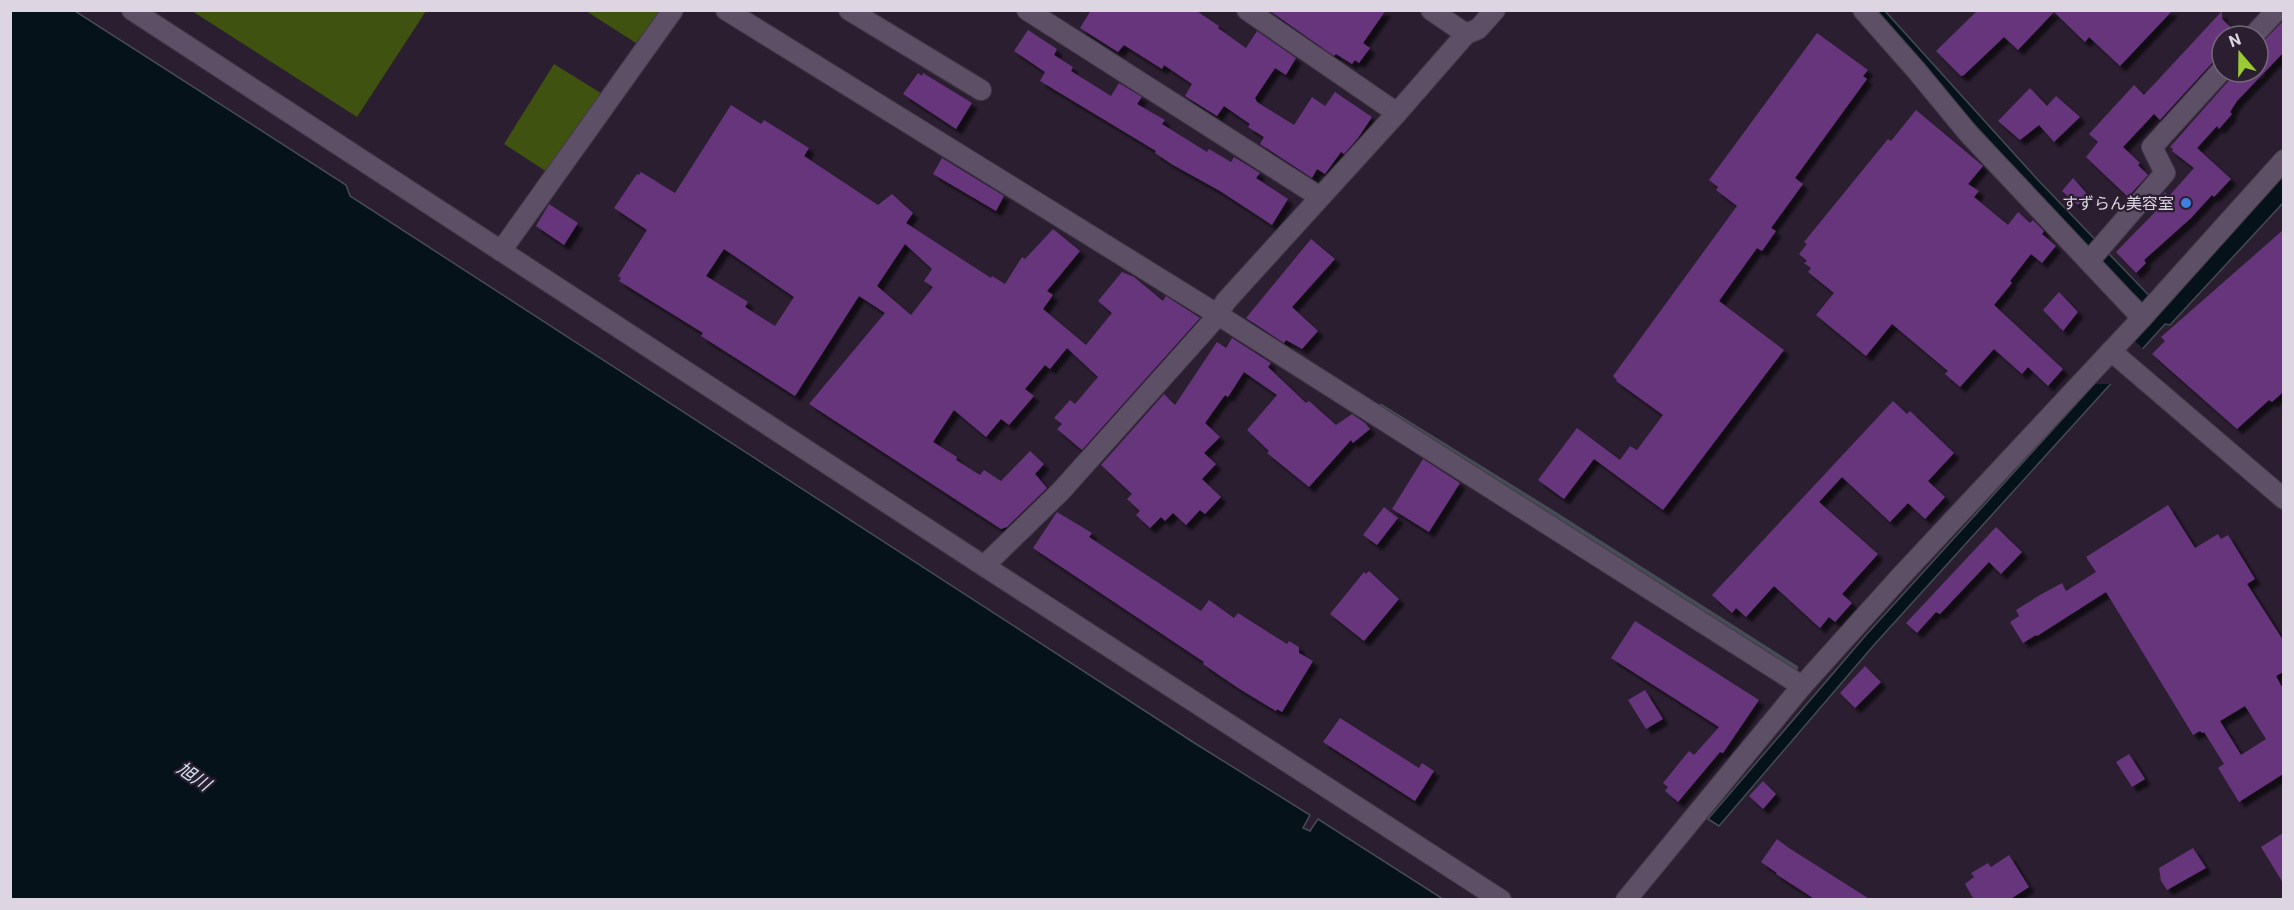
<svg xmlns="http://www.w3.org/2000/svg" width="2294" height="910" font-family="Roboto,'Noto Sans JP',sans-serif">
<defs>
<filter id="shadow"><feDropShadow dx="5.5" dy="5.5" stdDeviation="1.5" flood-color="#0009"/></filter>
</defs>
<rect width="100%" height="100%" fill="#2b1e31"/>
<!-- green -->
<g fill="#3f520f">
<path d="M 192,11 L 426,11 L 357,117 Z"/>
<path d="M 586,11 L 660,11 L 636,43 Z"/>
<path d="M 554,64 L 604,95 L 547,172 L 504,144 Z"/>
</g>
<!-- water -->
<g fill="#051219" stroke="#464c55" stroke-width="1.5">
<path d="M 10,11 L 75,11 L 346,185 L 350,196 L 1196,744 L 1310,815 L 1303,828 L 1310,831 L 1318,819 L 1443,899 L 11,899 Z"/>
<path d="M 1872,11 L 1885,11 L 2037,179 L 2162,309 L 2283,172 L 2283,203 L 2170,325 L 2165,324 L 1874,645 L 1719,826 L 1708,819 L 1866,635 L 2156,316 L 2080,242 Z"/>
</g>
<!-- pier -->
<path fill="#2b1e31" d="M 2133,339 L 2145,351 L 2116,384 L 2093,384 Z"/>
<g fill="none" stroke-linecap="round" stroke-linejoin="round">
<!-- stream -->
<path stroke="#464c55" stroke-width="6" d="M 1381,407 L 1549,511 L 1795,668"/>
</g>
<!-- building -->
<g fill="#66347c" fill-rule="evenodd" filter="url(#shadow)">
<path d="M 1091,10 L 1195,10 L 1219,26 L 1218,28 L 1246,48 L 1257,31 L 1296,58 L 1286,75 L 1275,68 L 1255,98 L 1257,102 L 1294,125 L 1312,97 L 1325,106 L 1335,92 L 1372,117 L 1358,138 L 1344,154 L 1341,152 L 1325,174 L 1317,169 L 1312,178 L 1260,144 L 1264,137 L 1248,127 L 1250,124 L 1224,106 L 1217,116 L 1185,96 L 1192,84 L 1164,65 L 1162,69 L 1124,45 L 1118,52 L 1080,28 Z"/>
<path d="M 1386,10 L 1363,43 L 1370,48 L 1359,63 L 1355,60 L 1352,64 L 1336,54 L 1334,56 L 1270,11 Z"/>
<path d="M 1978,10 L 2173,10 L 2120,66 L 2089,37 L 2085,42 L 2054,12 L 2018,50 L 2004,37 L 1964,75 L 1961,76 L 1936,51 Z"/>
<path d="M 2222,11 L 2222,19 L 2240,36 L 2222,36 L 2222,58 L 2213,62 L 2160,120 L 2154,114 L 2123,147 L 2140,163 L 2138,165 L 2148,175 L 2128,197 L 2086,157 L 2098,142 L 2089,134 L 2134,85 L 2144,95 Z"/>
<path d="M 2283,21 L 2283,53 L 2237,101 L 2230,112 L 2232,114 L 2219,129 L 2217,126 L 2197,148 L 2231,179 L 2214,197 L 2212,195 L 2191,218 L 2144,260 L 2146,263 L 2136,273 L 2116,252 L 2155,212 L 2151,208 L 2165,192 L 2169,196 L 2194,168 L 2172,151 L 2173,149 L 2170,147 L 2231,78 L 2234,72 L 2258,72 L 2258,47 Z"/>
<path d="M 1028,30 L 1057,49 L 1054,55 L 1073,67 L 1071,71 L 1111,96 L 1119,83 L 1142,97 L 1137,104 L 1165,120 L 1162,124 L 1207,152 L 1209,149 L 1231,162 L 1234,157 L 1260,173 L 1256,178 L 1288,199 L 1272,225 L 1220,191 L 1173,165 L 1155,153 L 1156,151 L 1040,81 L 1045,72 L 1014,51 Z"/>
<path d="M 1817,33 L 1868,70 L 1863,76 L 1867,79 L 1795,178 L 1803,184 L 1771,228 L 1776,231 L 1762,251 L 1757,248 L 1719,301 L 1784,350 L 1663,510 L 1594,459 L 1564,499 L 1538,480 L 1577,428 L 1620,460 L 1630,446 L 1637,450 L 1663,415 L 1616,381 L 1617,380 L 1613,376 L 1737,206 L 1716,190 L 1718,187 L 1709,180 Z"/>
<path d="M 918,73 L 922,76 L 923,73 L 972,103 L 956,129 L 903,94 Z"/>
<path d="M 2030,88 L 2047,106 L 2056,96 L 2080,117 L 2054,142 L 2039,125 L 2020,140 L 1998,121 Z"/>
<path d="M 731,105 L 761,124 L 764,120 L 809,148 L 804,156 L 878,205 L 892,194 L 913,213 L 906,223 L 991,278 L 992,276 L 1005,284 L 1022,257 L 1025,259 L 1053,229 L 1080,251 L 1047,291 L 1053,295 L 1043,309 L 1086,345 L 1112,313 L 1098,301 L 1122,272 L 1134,277 L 1163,301 L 1166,296 L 1200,318 L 1082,450 L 1057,429 L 1062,424 L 1054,418 L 1070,400 L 1075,404 L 1098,377 L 1067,348 L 1050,369 L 1045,365 L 1025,389 L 1034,396 L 1009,425 L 1001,419 L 986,437 L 954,410 L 933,442 L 957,457 L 956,460 L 980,475 L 984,470 L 1001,481 L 1030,451 L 1044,464 L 1035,474 L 1047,488 L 1007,527 L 1001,529 L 809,404 L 885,313 L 859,296 L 795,396 L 701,336 L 703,333 L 619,281 L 621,278 L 618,276 L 647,230 L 614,208 L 637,174 L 639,175 L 641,172 L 675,193 ZM 905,244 L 932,269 L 924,281 L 933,287 L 911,315 L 877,286 ZM 724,249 L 794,297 L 775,326 L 745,307 L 748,302 L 706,276 Z"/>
<path d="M 1916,110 L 1983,166 L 1968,184 L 1979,191 L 1974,197 L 2008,225 L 2018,212 L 2030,223 L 2033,220 L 2044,231 L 2042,234 L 2056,246 L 2042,263 L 2031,254 L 2010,281 L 2012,283 L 1994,305 L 2063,369 L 2048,386 L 2028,367 L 2022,374 L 1994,349 L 1960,387 L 1945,374 L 1948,371 L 1892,324 L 1866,356 L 1816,315 L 1834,293 L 1808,272 L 1811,268 L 1804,263 L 1807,261 L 1799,254 L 1807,244 L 1804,242 L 1888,139 L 1891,141 Z"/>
<path d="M 942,158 L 1004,196 L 996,211 L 933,174 Z"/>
<path d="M 2073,178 L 2088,195 L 2078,205 L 2062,191 Z"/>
<path d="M 549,204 L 578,223 L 564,245 L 536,226 Z"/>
<path d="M 2283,230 L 2283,392 L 2272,402 L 2269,400 L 2237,429 L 2152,354 L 2165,341 L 2161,337 Z"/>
<path d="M 1311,239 L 1335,259 L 1292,307 L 1318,331 L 1302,349 L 1286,340 L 1284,343 L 1246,318 Z"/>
<path d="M 2059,292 L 2078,312 L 2063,331 L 2043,310 Z"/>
<path d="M 1232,338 L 1271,363 L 1268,367 L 1306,403 L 1309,401 L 1336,425 L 1352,414 L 1365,423 L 1370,429 L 1353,443 L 1351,440 L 1309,487 L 1267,453 L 1269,451 L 1247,430 L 1277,395 L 1244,372 L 1228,397 L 1225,395 L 1205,423 L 1220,437 L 1204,453 L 1216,464 L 1202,479 L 1221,497 L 1205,514 L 1200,510 L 1186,525 L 1173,513 L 1165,521 L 1161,517 L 1150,528 L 1136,515 L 1140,511 L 1127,499 L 1132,494 L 1101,465 L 1164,394 L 1175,405 L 1217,342 L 1226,348 Z"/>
<path d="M 1893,401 L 1907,414 L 1910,411 L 1954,453 L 1928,481 L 1945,497 L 1925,519 L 1908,503 L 1890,522 L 1842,477 L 1819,502 L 1878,554 L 1842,594 L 1852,603 L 1835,622 L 1829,617 L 1820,628 L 1774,586 L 1746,617 L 1736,608 L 1732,613 L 1723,605 L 1712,595 Z"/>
<path d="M 1423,459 L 1460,483 L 1429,532 L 1392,509 Z"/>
<path d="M 2168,505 L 2195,548 L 2218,534 L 2221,539 L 2228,535 L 2255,579 L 2247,584 L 2283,640 L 2283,672 L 2276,676 L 2283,689 L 2283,774 L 2239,802 L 2218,768 L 2224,764 L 2204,732 L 2202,733 L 2200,731 L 2193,735 L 2106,592 L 2037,636 L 2036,635 L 2023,643 L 2010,622 L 2019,616 L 2016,610 L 2040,595 L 2062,583 L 2066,591 L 2096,572 L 2086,557 ZM 2245,706 L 2266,739 L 2241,755 L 2220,721 Z"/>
<path d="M 1384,507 L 1398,518 L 1377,545 L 1363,535 Z"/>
<path d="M 1057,512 L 1092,533 L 1089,537 L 1201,611 L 1209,600 L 1234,618 L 1238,613 L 1287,644 L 1289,641 L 1299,647 L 1299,653 L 1313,661 L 1282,712 L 1277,709 L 1276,711 L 1238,688 L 1203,664 L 1204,662 L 1033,548 Z"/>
<path d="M 1996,527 L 2022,552 L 2001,574 L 1989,562 L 1940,614 L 1936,612 L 1917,633 L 1906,623 Z"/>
<path d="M 1369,571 L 1399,599 L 1364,641 L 1330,614 L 1364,572 L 1366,574 Z"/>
<path d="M 1635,621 L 1759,700 L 1723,753 L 1720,752 L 1678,802 L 1665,791 L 1668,787 L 1663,783 L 1689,751 L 1694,755 L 1719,727 L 1611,658 Z"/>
<path d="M 1865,666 L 1881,682 L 1855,708 L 1840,693 Z"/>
<path d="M 1645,690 L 1663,719 L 1646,729 L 1628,700 Z"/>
<path d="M 1340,718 L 1419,768 L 1422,763 L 1434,771 L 1415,801 L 1323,742 Z"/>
<path d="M 2129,754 L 2145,779 L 2132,787 L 2116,762 Z"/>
<path d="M 1763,781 L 1776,794 L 1763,809 L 1749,796 Z"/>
<path d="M 2283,833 L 2283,883 L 2261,847 Z"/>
<path d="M 1777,839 L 1789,848 L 1871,900 L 1816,900 L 1776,874 L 1777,873 L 1761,862 Z"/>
<path d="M 2193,848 L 2206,868 L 2167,890 L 2161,881 L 2159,868 Z"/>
<path d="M 2009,855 L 2029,887 L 2009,900 L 1974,900 L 1965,884 L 1974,877 L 1971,873 L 1988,863 L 1991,867 Z"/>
</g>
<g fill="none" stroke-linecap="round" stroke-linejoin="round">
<!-- minor casing -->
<g stroke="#443949" stroke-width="22">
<g id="minor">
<path d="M 132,10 L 984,566 L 1501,900"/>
<path d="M 726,10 L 1212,311 L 1802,686"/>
<path d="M 849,10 L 981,90"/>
<path d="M 1027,10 L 1320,197"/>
<path d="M 1247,10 L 1397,113"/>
<path d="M 1431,10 L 1466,34"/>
<path d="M 1863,10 L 1916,70 L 1968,133 L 2142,318"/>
<path d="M 2253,36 L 2277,10"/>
<path d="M 501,251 L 673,10"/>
<path d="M 2089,261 L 2165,173 L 2152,147 L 2222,70"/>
<path d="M 2111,351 L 2284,499"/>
<path d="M 984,566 L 1061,491 L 1213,321 L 1226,301 L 1397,113 L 1466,34 L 1478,29 L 1495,10"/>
<path d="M 1626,900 L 1802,686 L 1901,576 L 2142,318 L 2284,160"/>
</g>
</g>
<!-- minor -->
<use href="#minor" stroke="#5d4f65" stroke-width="20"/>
</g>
<!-- markers -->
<circle fill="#3f7fe0" stroke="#2b1e31" stroke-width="2" cx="2186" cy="203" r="6"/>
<g text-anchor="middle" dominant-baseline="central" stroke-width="4.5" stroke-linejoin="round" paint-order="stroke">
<!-- poi labels -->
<g font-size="16" fill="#ded5e2" stroke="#2b1e31" text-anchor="end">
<text x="2174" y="203">すずらん美容室</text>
</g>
<!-- water labels -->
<g font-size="18" font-style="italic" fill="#cce3f1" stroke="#2b1e31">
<text transform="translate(194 776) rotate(34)">旭川</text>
</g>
</g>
<!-- border -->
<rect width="2294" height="910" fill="none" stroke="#ded5e2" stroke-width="24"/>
<!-- north arrow -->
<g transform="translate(2240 54) rotate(340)"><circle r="28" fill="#2b1e31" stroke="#736778" stroke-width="1.5"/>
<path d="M0-4.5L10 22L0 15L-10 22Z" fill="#9bcb33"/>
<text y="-9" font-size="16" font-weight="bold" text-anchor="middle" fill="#ded5e2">N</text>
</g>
</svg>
